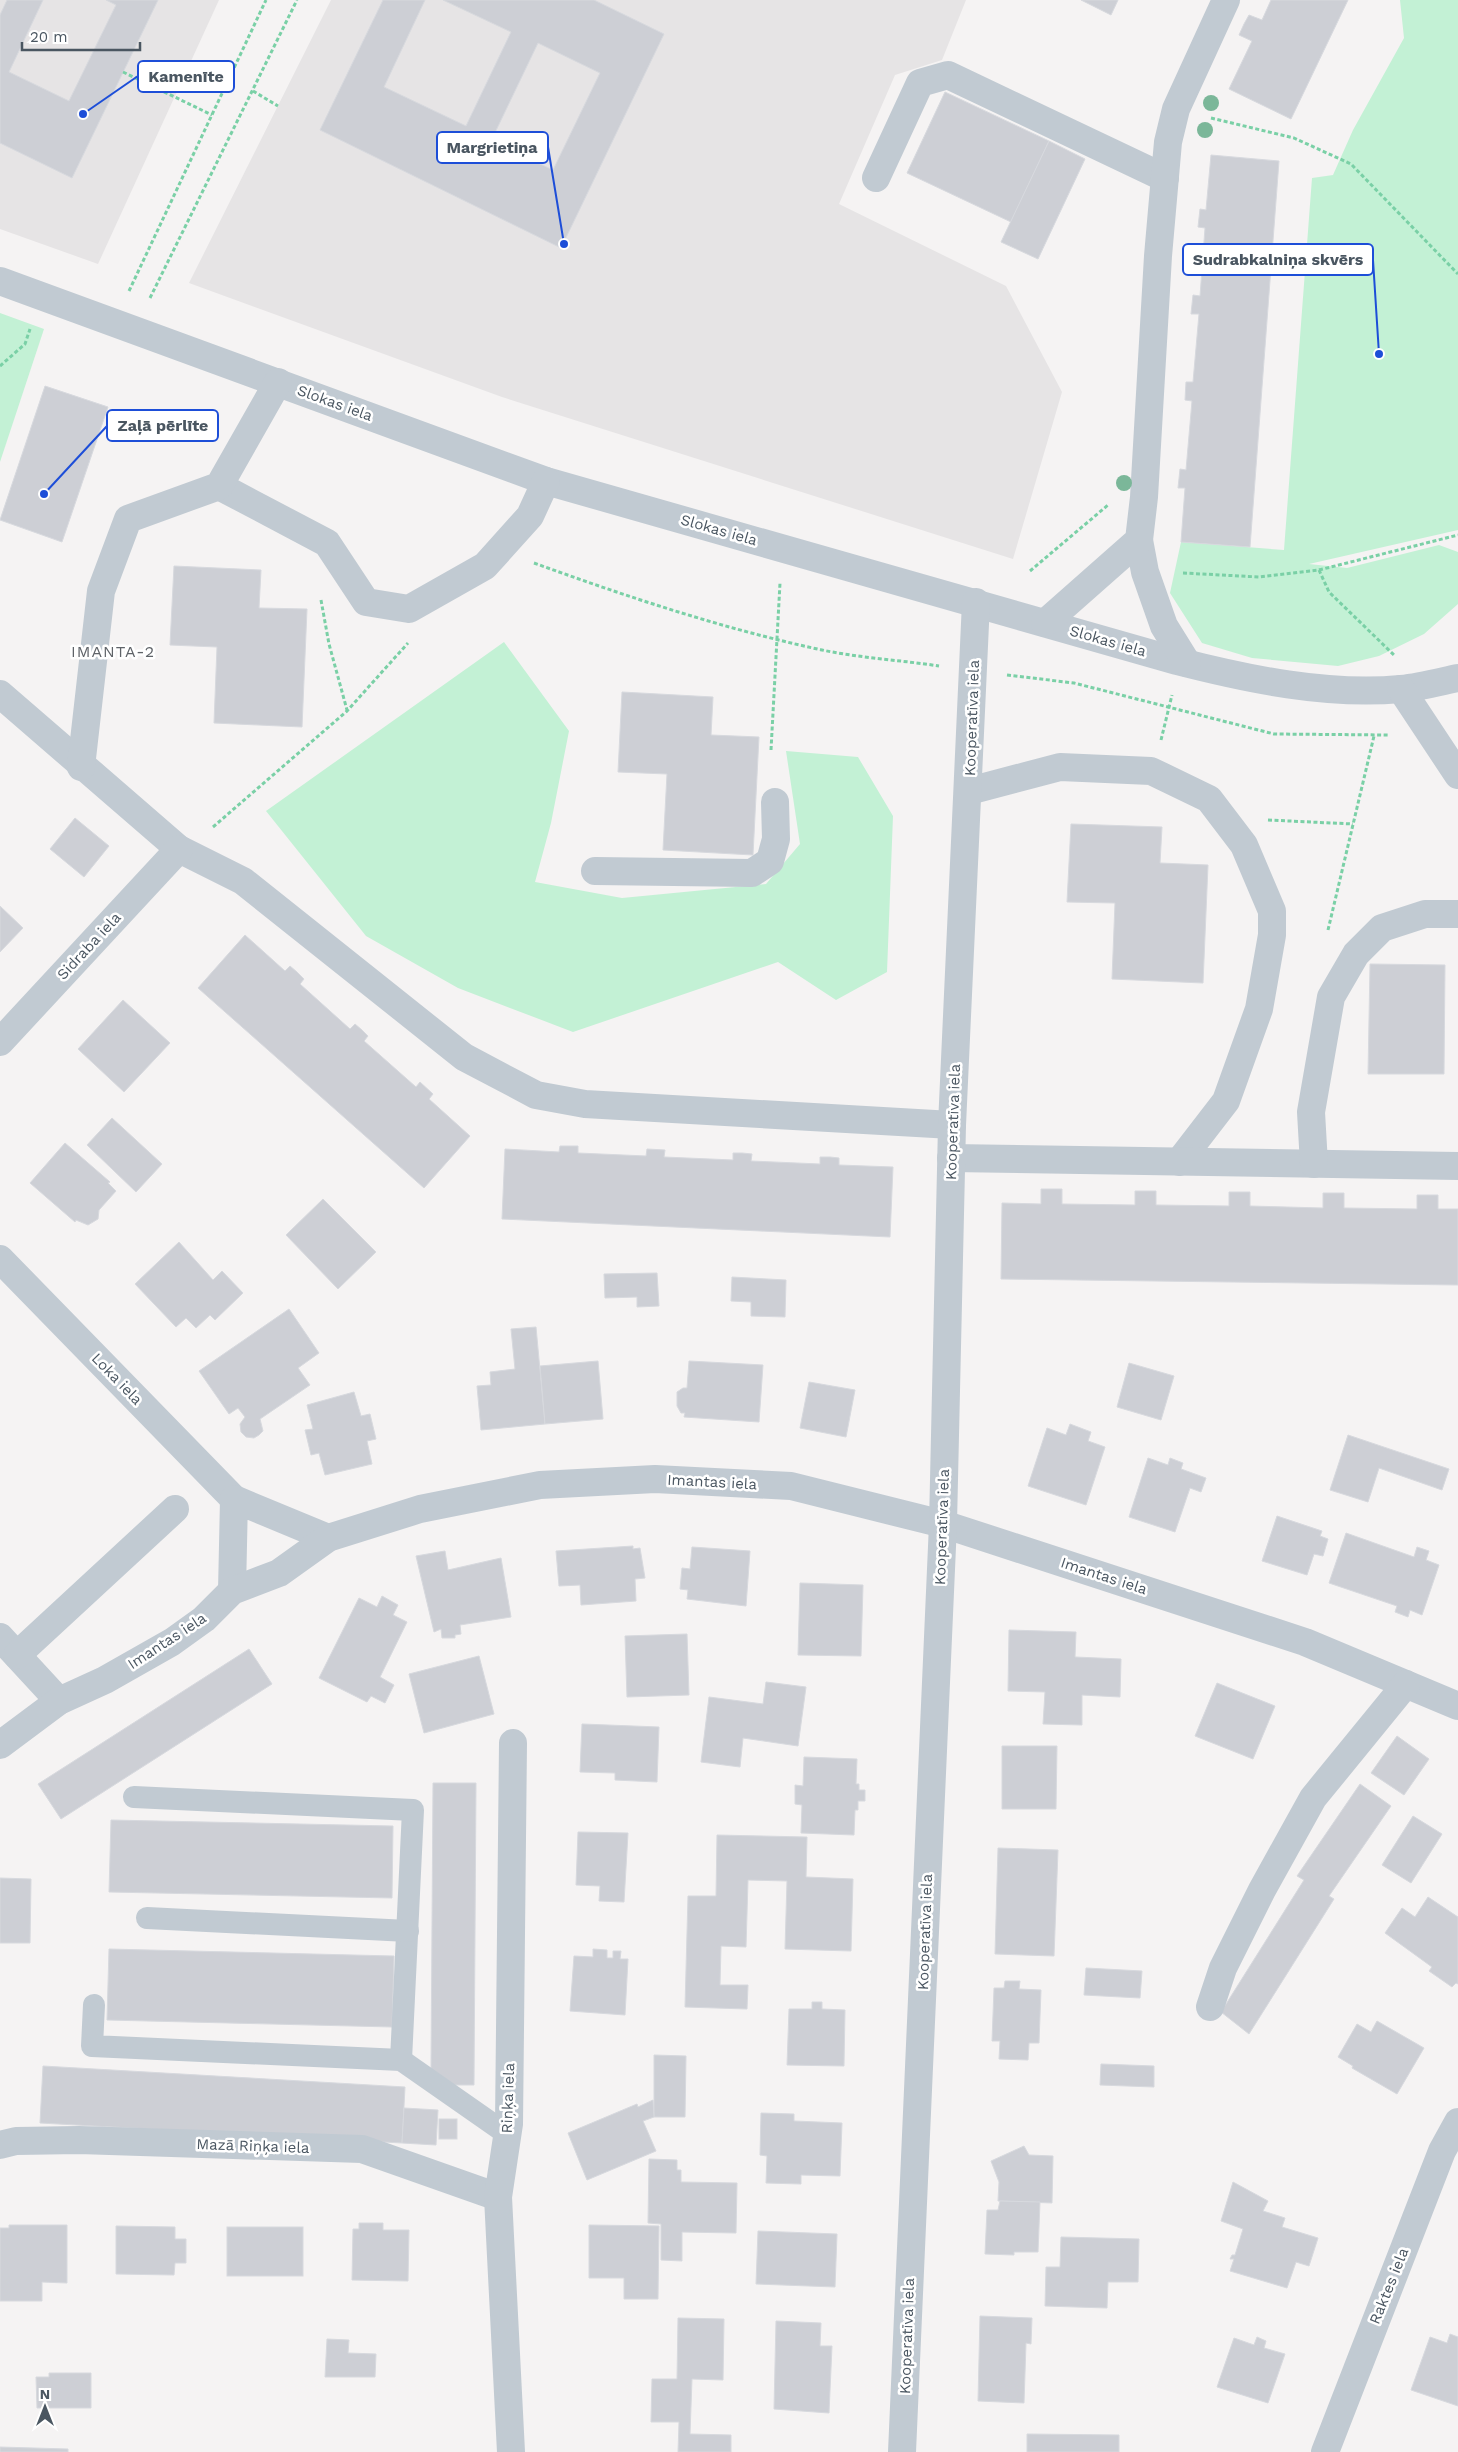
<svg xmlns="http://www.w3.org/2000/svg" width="1458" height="2452" font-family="'Work Sans',sans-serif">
<rect width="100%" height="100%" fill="#f5f3f3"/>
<!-- education -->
<g fill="#e6e4e5">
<path d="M 0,0 L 219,0 L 98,264 L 0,229 Z"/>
<path d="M 331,0 L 966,0 L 942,60 L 895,75 L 839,204 L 1006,286 L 1062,392 L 1013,559 L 502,397 L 189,283 Z"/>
</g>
<!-- green -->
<g fill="#c3f1d5">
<path d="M 1400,0 L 1458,0 L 1458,530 L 1309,564 L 1347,568 L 1439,545 L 1458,552 L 1458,604 L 1424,634 L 1379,656 L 1338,666 L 1252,658 L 1202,643 L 1170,593 L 1181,542 L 1284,550 L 1312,178 L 1333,175 L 1353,130 L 1404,38 Z"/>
<path d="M 0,313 L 44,329 L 0,462 Z"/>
<path d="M 504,642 L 569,731 L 551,823 L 535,882 L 622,898 L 766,884 L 800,844 L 786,751 L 858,757 L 893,816 L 887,972 L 836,1000 L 778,962 L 573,1032 L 458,988 L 366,936 L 266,811 Z"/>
</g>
<!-- building -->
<g fill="#cdcfd5" stroke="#d7d9de" fill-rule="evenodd">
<path d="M 7,0 L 43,0 L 9,72 L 69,101 L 116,5 L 106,0 L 158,0 L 72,178 L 0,143 L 0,15 Z"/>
<path d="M 383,0 L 425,0 L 384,87 L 466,126 L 511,32 L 443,0 L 594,0 L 664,34 L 561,248 L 320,130 ZM 538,43 L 600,73 L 553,170 L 491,141 Z"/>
<path d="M 1081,0 L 1118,0 L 1111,15 Z"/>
<path d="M 1271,0 L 1348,0 L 1291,119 L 1229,89 L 1252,41 L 1239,35 L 1244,24 L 1249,15 L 1262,20 Z"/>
<path d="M 945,92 L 1049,141 L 1011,222 L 907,173 Z"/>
<path d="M 1049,141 L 1085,159 L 1038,259 L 1001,242 Z"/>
<path d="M 1211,155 L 1279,161 L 1250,547 L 1181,542 L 1185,488 L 1178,488 L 1180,469 L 1186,470 L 1192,401 L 1185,400 L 1186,382 L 1193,382 L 1199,314 L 1191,314 L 1193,295 L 1200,296 L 1205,228 L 1198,227 L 1200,209 L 1206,210 Z"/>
<path d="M 45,386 L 108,407 L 62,542 L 0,520 Z"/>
<path d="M 174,566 L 261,570 L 259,608 L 307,609 L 302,727 L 214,723 L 217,647 L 170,645 Z"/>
<path d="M 622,692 L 713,697 L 711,735 L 759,737 L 753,855 L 663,850 L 667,774 L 618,772 Z"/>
<path d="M 75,818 L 109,846 L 84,877 L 50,849 Z"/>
<path d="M 1071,824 L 1162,827 L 1160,863 L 1208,865 L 1203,983 L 1112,979 L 1115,903 L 1067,902 Z"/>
<path d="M 0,906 L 23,928 L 0,952 Z"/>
<path d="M 245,935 L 285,971 L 290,966 L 297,972 L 304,979 L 300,984 L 350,1029 L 355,1024 L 362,1030 L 368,1036 L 364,1041 L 416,1087 L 420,1082 L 433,1094 L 429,1099 L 470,1136 L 424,1188 L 198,988 Z"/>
<path d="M 1370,964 L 1445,965 L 1444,1074 L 1368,1074 Z"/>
<path d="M 123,1000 L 170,1043 L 124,1092 L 78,1049 Z"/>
<path d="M 112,1118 L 162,1164 L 136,1192 L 87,1145 Z"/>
<path d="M 65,1143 L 110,1182 L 108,1183 L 116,1191 L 99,1210 L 98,1219 L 88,1225 L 76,1220 L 75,1222 L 30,1183 Z"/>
<path d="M 560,1146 L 578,1146 L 578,1153 L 646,1156 L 647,1149 L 665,1150 L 664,1157 L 733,1160 L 733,1153 L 742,1153 L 752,1154 L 751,1161 L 820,1164 L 820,1157 L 830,1157 L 839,1158 L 839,1165 L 893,1167 L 890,1237 L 502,1219 L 505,1149 L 559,1152 Z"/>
<path d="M 1041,1189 L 1062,1189 L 1062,1204 L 1135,1205 L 1135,1191 L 1156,1191 L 1156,1205 L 1229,1206 L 1229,1192 L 1250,1192 L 1250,1206 L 1323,1208 L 1323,1193 L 1344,1193 L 1344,1208 L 1417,1209 L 1417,1195 L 1438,1195 L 1438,1209 L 1458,1209 L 1458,1285 L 1001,1279 L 1002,1203 L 1041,1204 Z"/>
<path d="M 323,1199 L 376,1252 L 338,1289 L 286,1235 Z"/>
<path d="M 179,1242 L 213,1280 L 222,1271 L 243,1293 L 215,1320 L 210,1315 L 196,1328 L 186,1318 L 176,1327 L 135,1284 Z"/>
<path d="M 657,1273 L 659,1306 L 637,1307 L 637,1297 L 605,1298 L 604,1274 Z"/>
<path d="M 732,1277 L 786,1280 L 785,1317 L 751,1316 L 751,1302 L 731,1301 Z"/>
<path d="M 289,1309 L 319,1353 L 298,1368 L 310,1385 L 260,1419 L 263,1431 L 259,1435 L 254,1438 L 246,1437 L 241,1432 L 240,1424 L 245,1417 L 238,1408 L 229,1414 L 199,1371 Z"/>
<path d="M 536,1327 L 545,1424 L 481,1430 L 477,1386 L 491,1385 L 490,1372 L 515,1369 L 511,1329 Z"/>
<path d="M 598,1361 L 603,1419 L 545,1424 L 540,1366 Z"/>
<path d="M 689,1361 L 763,1365 L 759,1422 L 684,1417 L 685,1413 L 681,1413 L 677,1406 L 677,1392 L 683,1388 L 687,1388 Z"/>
<path d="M 1129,1363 L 1174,1376 L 1161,1420 L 1117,1407 Z"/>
<path d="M 809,1382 L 855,1390 L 846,1437 L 800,1428 Z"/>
<path d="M 354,1392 L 361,1416 L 370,1414 L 376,1439 L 367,1441 L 372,1464 L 325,1475 L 319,1453 L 311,1455 L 305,1430 L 313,1429 L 307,1405 Z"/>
<path d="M 1070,1424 L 1091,1432 L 1088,1441 L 1105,1447 L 1086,1505 L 1028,1486 L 1047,1428 L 1066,1435 Z"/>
<path d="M 1348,1435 L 1449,1469 L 1442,1490 L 1379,1468 L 1368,1502 L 1330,1490 Z"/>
<path d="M 1148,1458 L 1168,1465 L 1170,1458 L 1183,1463 L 1181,1469 L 1206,1478 L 1201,1492 L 1190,1488 L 1175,1532 L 1129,1517 Z"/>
<path d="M 1277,1516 L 1322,1531 L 1320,1536 L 1328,1539 L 1323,1556 L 1314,1554 L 1307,1575 L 1262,1561 Z"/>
<path d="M 1346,1533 L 1414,1557 L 1417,1547 L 1429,1551 L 1426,1560 L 1439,1565 L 1422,1615 L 1410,1610 L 1408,1617 L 1395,1612 L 1397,1606 L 1329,1583 Z"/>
<path d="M 633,1546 L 633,1549 L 640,1548 L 645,1578 L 635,1579 L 636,1601 L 581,1605 L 580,1585 L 559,1586 L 556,1551 Z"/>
<path d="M 692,1547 L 750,1551 L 746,1606 L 687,1599 L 688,1590 L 680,1589 L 682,1568 L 690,1569 Z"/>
<path d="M 445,1551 L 448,1570 L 501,1558 L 511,1617 L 460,1625 L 461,1634 L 455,1635 L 455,1638 L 442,1638 L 441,1629 L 434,1632 L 416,1556 Z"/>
<path d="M 800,1583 L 863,1585 L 861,1656 L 798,1655 Z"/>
<path d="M 382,1596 L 398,1605 L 393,1615 L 407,1622 L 380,1677 L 394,1685 L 385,1703 L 371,1696 L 367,1702 L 319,1678 L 359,1598 L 377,1607 Z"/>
<path d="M 1009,1630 L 1076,1632 L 1075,1657 L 1121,1659 L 1120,1697 L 1082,1695 L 1082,1725 L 1043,1724 L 1045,1692 L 1008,1691 Z"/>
<path d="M 687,1634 L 689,1695 L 627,1697 L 625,1636 Z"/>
<path d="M 249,1649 L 272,1684 L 61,1819 L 38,1784 Z"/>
<path d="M 479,1656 L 494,1714 L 424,1733 L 409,1674 Z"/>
<path d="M 766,1682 L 806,1687 L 798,1746 L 743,1738 L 740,1767 L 701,1762 L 709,1697 L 763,1704 Z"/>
<path d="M 1217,1683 L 1275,1706 L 1253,1759 L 1195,1736 Z"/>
<path d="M 582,1724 L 659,1727 L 657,1782 L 615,1780 L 615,1773 L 580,1772 Z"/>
<path d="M 1397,1736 L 1429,1759 L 1404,1795 L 1371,1773 Z"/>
<path d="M 1002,1746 L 1057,1746 L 1056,1809 L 1002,1809 Z"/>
<path d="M 804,1757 L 857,1759 L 856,1784 L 859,1784 L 859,1790 L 865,1790 L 865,1801 L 858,1801 L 858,1810 L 855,1810 L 854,1835 L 801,1833 L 802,1805 L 795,1804 L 795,1785 L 803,1786 Z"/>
<path d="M 433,1783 L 476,1783 L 474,2085 L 447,2085 L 431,2068 Z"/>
<path d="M 1360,1784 L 1391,1806 L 1329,1896 L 1334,1899 L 1249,2034 L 1221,2012 L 1304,1880 L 1297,1876 Z"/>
<path d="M 1413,1816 L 1442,1834 L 1411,1883 L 1382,1865 Z"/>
<path d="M 111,1820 L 393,1826 L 392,1898 L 109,1892 Z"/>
<path d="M 578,1832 L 628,1833 L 624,1902 L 599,1901 L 600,1886 L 576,1885 Z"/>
<path d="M 717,1835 L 807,1837 L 806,1877 L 853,1879 L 851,1951 L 785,1949 L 787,1881 L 748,1880 L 746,1947 L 721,1946 L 720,1985 L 748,1985 L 747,2009 L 685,2007 L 688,1896 L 716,1896 Z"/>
<path d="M 998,1848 L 1058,1850 L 1054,1956 L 995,1954 Z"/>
<path d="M 0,1878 L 31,1879 L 30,1943 L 0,1943 Z"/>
<path d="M 1428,1897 L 1458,1917 L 1458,1984 L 1456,1983 L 1452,1987 L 1429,1971 L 1432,1967 L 1385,1933 L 1402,1908 L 1415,1917 Z"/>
<path d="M 109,1949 L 394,1956 L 392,2027 L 107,2020 Z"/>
<path d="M 593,1949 L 607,1950 L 607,1958 L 613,1958 L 613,1951 L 621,1951 L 620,1959 L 628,1959 L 625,2015 L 570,2011 L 574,1956 L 593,1957 Z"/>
<path d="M 1086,1968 L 1142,1971 L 1140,1998 L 1084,1995 Z"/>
<path d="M 1005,1981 L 1020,1981 L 1019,1989 L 1041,1990 L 1039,2043 L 1029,2043 L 1028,2060 L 999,2059 L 1000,2041 L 992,2041 L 994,1988 L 1004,1988 Z"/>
<path d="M 812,2002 L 822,2002 L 822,2009 L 845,2010 L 844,2066 L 787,2065 L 789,2009 L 812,2009 Z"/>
<path d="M 1377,2021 L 1424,2048 L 1397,2094 L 1352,2068 L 1353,2066 L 1338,2057 L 1357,2024 L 1371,2032 Z"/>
<path d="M 654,2055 L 686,2056 L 685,2117 L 654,2117 Z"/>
<path d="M 1101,2064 L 1154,2066 L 1154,2087 L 1100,2085 Z"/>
<path d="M 43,2066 L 405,2087 L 402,2143 L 40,2123 Z"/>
<path d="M 653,2100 L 654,2117 L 643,2121 L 656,2151 L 587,2180 L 568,2133 L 637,2104 L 638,2107 Z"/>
<path d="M 404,2108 L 438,2110 L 436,2145 L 402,2143 Z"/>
<path d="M 761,2113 L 794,2114 L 794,2121 L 842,2123 L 840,2176 L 801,2175 L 801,2184 L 766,2183 L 767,2156 L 760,2155 Z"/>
<rect x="439" y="2119" width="18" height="20"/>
<path d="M 1024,2146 L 1029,2155 L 1053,2156 L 1052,2203 L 998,2201 L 999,2182 L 991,2161 Z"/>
<path d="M 649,2159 L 677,2160 L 677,2170 L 681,2170 L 681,2182 L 737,2183 L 736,2233 L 682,2232 L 682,2261 L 661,2260 L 661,2224 L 648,2223 Z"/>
<path d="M 1233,2182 L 1268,2201 L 1263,2211 L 1285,2218 L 1282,2227 L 1318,2238 L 1309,2266 L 1296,2262 L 1287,2288 L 1230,2271 L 1234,2259 L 1230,2259 L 1232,2255 L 1235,2255 L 1243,2229 L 1221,2221 Z"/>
<path d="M 1000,2201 L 1040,2202 L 1038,2252 L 1014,2252 L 1014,2255 L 985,2254 L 987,2210 L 998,2210 Z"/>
<path d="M 359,2223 L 383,2223 L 383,2230 L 409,2230 L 408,2281 L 352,2280 L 353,2229 L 359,2229 Z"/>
<path d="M 9,2225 L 67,2225 L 67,2283 L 42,2282 L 42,2301 L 0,2301 L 0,2228 L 9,2228 Z"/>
<path d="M 589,2225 L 659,2226 L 658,2299 L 624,2299 L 624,2278 L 589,2278 Z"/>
<path d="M 116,2226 L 175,2227 L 175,2239 L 186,2239 L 186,2263 L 175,2263 L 174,2275 L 116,2274 Z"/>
<rect x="227" y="2227" width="76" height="49"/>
<path d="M 758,2231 L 837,2234 L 835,2287 L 756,2284 Z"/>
<path d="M 1061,2237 L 1139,2239 L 1138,2282 L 1108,2282 L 1107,2308 L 1045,2306 L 1046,2267 L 1060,2267 Z"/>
<path d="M 980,2316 L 1032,2318 L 1031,2344 L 1026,2343 L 1024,2403 L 978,2401 Z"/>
<path d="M 678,2318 L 724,2319 L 723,2380 L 692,2379 L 690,2434 L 731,2435 L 731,2452 L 678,2452 L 679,2422 L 651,2422 L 652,2379 L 677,2379 Z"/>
<path d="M 776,2321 L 821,2323 L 820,2346 L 832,2346 L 829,2413 L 774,2409 Z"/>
<path d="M 1450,2334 L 1458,2337 L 1458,2406 L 1411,2390 L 1430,2337 L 1447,2343 Z"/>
<path d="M 1257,2337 L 1266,2341 L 1264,2348 L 1285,2354 L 1268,2403 L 1217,2387 L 1234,2338 L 1254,2345 Z"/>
<path d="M 327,2339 L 349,2340 L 348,2353 L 376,2354 L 375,2377 L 325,2377 Z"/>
<path d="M 49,2373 L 91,2373 L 91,2408 L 37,2408 L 36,2377 L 49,2377 Z"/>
<path d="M 1027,2434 L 1119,2435 L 1119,2452 L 1027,2452 Z"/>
<path d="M 0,2447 L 68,2449 L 68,2452 L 0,2452 Z"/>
</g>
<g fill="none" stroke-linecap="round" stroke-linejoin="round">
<!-- path -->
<g stroke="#7ad0a6" stroke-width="3" stroke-dasharray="4 2.5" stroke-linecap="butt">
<path d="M 123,72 L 212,115"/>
<path d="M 253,91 L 278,106"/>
<path d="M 1211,118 L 1294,138 L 1351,164 L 1458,274"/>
<path d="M 129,291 L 266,0"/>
<path d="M 150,298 L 297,0"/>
<path d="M 0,366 L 25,344 L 30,329"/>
<path d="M 534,563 C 628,597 724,629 822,650 C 860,658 900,660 939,666"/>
<path d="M 1319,570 L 1458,535"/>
<path d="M 1030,571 L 1108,505"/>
<path d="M 1183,573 L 1259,577 L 1319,570 L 1329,592 L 1394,655"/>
<path d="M 321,600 L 329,644 L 347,710"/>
<path d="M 1007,675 L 1074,683 L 1274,734 L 1389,735"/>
<path d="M 1161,740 L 1172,695"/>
<path d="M 771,750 L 780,583"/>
<path d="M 1268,820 L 1353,824"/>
<path d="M 213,827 L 347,711 L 408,643"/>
<path d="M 1328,930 L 1374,736"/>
</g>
<!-- lane -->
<g stroke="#c1cad2" stroke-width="22">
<path d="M 134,1797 L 413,1810 L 401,2060"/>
<path d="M 147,1918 L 408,1931"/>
<path d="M 94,2005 L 92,2046 L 401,2060 L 507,2134"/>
</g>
<!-- street -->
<g stroke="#c1cad2" stroke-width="28">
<path d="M 876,178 L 920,83 L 948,75 L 1165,178"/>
<path d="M 0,281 L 546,481 L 1177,661 C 1247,679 1328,696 1401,689 C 1420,687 1439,682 1458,678"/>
<path d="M 219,486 L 327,543 L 366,602 L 409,609 L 485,566 L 530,516 L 546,481"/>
<path d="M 1139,540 L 1145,572 L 1164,626 L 1187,663"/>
<path d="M 1045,623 L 1139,540 L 1144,497 L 1158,256 L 1168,142 L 1176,109 L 1226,0"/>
<path d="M 1401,689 L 1458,775"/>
<path d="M 0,694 L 179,849 L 243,881 L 464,1057 L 536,1095 L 585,1104 L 952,1125"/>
<path d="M 81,767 L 101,591 L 128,519 L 219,486 L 278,382"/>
<path d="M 969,791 L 1060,767 L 1151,771 L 1209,799 L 1244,845 L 1272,911 L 1272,935 L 1259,1009 L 1226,1101 L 1179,1162"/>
<path d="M 595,871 L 752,873 L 770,861 L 776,839 L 775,802"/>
<path d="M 0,1042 L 179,849"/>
<path d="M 951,1158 L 1458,1166"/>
<path d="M 1314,1164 L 1311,1112 L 1331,997 L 1356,954 L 1382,928 L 1425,914 L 1458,914"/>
<path d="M 0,1259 L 234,1499"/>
<path d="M 232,1591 L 234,1499 L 328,1538"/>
<path d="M 0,1637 L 59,1701"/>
<path d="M 17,1655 L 175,1509"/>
<path d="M 0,1745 L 59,1701 L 105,1680 L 172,1642 L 204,1619 L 232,1591 L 279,1573 L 328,1538 L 420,1509 L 540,1485 L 655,1479 L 791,1486 L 943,1524 L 1305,1642 L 1458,1706"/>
<path d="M 1210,2007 L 1223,1968 L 1262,1890 L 1313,1798 L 1406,1684"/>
<path d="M 0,2145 L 16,2141 L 79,2140 L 362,2149 L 498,2197"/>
<path d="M 511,2452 L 498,2197 L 509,2124 L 513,1743"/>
<path d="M 902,2452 L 943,1524 L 952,1125 L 976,602"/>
<path d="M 1325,2452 L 1442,2151 L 1458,2122"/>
</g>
</g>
<!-- trees -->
<g fill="#7bb799">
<circle cx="1211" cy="103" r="8"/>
<circle cx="1205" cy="130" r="8"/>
<circle cx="1124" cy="483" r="8"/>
</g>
<g text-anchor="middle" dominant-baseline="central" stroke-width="5" stroke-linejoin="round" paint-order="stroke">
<!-- street labels -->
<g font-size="15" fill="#4a5661" stroke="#fff">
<text transform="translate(335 403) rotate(20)">Slokas iela</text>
<text transform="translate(719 530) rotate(16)">Slokas iela</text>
<text transform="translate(1108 641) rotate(16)">Slokas iela</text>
<text transform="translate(972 718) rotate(-88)">Kooperatīva iela</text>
<text transform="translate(89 946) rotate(-47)">Sidraba iela</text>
<text transform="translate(953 1122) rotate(-88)">Kooperatīva iela</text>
<text transform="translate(117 1379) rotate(46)">Loka iela</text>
<text transform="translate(712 1482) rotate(3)">Imantas iela</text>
<text transform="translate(942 1527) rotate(-88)">Kooperatīva iela</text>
<text transform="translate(1104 1576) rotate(18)">Imantas iela</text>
<text transform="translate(167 1641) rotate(-33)">Imantas iela</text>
<text transform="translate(925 1932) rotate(-88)">Kooperatīva iela</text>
<text transform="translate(508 2098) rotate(-88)">Riņķa iela</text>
<text transform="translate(253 2146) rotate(2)">Mazā Riņķa iela</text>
<text transform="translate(1389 2286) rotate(-68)">Raktes iela</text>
<text transform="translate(907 2336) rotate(-88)">Kooperatīva iela</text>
</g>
<!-- neighbourhood labels -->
<g font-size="16" letter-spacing="1" fill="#5f6368" stroke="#fff">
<text x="113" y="651">IMANTA-2</text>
</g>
</g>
<!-- callouts -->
<path fill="none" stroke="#1d4ed8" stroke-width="2" d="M83 114L138 76M564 244L548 147M1379 354L1373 260M44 494L107 426"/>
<g fill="#1d4ed8" stroke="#fff" stroke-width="2">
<circle cx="83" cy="114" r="5"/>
<circle cx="564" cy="244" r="5"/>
<circle cx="1379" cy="354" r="5"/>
<circle cx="44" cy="494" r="5"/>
</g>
<g fill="#fff" stroke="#1d4ed8" stroke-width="2">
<rect x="138" y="61" width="96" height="31" rx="5"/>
<rect x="437" y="132" width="111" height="31" rx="5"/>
<rect x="1183" y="244" width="190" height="31" rx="5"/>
<rect x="107" y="410" width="111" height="31" rx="5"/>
</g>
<g font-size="16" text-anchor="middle" font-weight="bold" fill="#4a5661">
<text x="186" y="82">Kamenīte</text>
<text x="492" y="153">Margrietiņa</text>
<text x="1278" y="265">Sudrabkalniņa skvērs</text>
<text x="163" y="431">Zaļā pērlīte</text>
</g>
<!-- north arrow -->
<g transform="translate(45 2407)" stroke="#ffffff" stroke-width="4" paint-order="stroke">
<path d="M0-4L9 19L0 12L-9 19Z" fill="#4a5661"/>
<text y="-8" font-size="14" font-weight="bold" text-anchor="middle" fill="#4a5661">N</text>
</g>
<!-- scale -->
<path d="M22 42v8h118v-8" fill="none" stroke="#4a5661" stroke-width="2.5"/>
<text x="30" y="42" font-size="15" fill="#4a5661" stroke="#ffffff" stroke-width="4" paint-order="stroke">20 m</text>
</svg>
